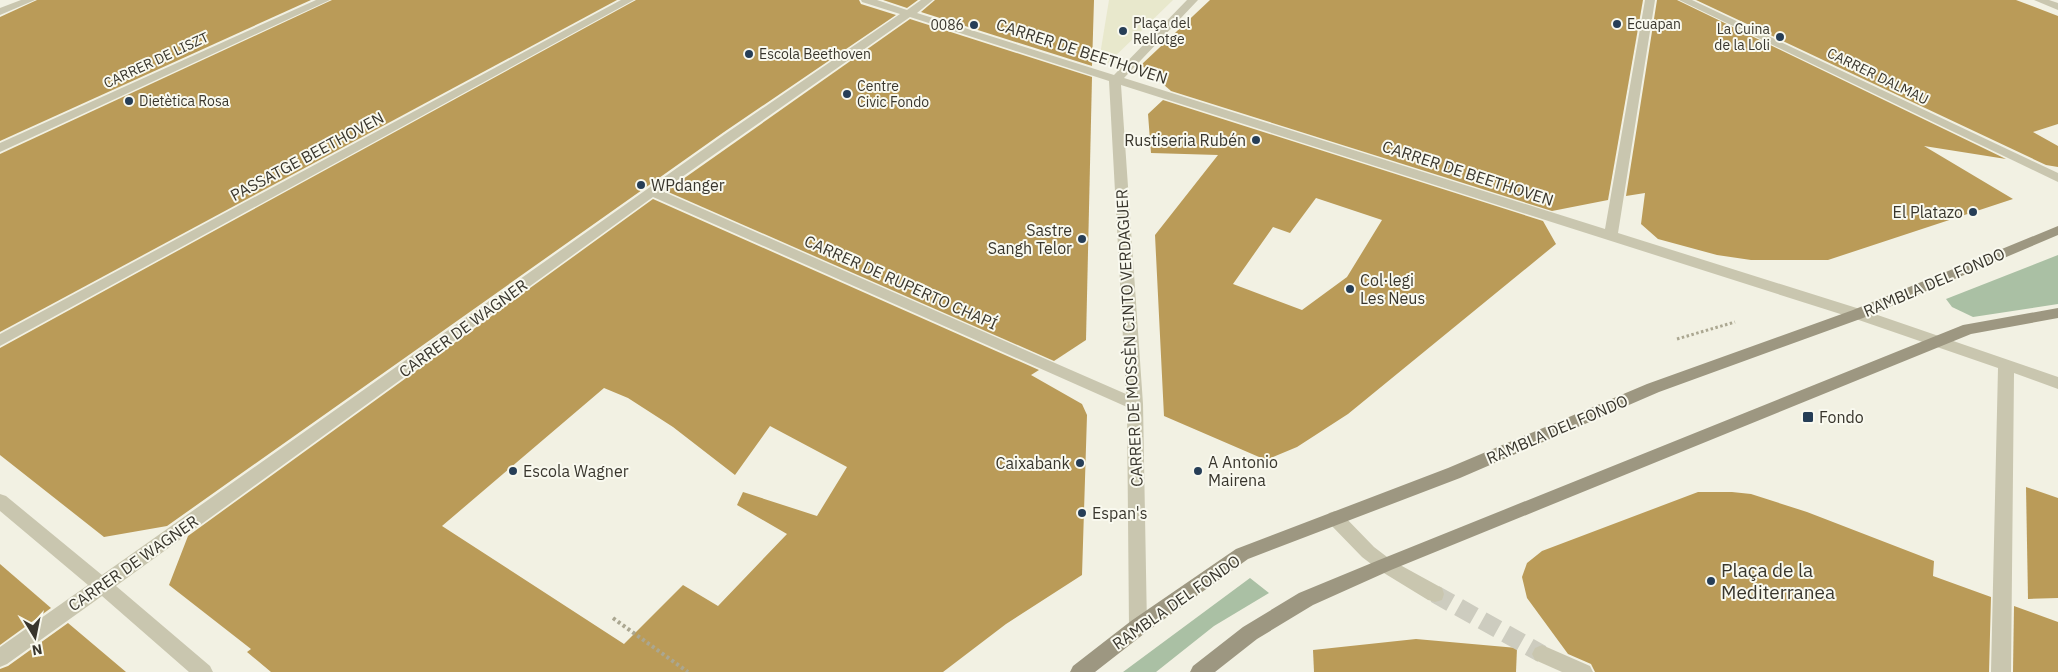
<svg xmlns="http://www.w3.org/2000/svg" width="2058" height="672" font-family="'IBM Plex Sans',sans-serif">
<rect width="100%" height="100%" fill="#f2f1e3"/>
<!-- green -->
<g fill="#aac0a4">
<path d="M 2058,255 L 2058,304 L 1973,317 L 1952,307 L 1946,299 Z"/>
<path d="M 1250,578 L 1269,593 L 1214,626 L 1156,672 L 1123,672 Z"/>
</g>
<!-- plaza -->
<path fill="#e8e8cc" d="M 1109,0 L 1173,0 L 1107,64 L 1099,61 Z"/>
<!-- building -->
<g fill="#ba9b58" fill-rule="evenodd">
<path d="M 37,0 L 311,0 L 0,141 L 0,17 Z"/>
<path d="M 332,0 L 617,0 L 0,332 L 0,154 Z"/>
<path d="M 636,0 L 859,0 L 861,4 L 896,15 L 724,132 L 167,526 L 104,537 L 0,455 L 0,348 Z"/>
<path d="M 883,0 L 918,0 L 907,8 Z"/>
<path d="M 935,0 L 1094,0 L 1092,66 L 921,12 Z"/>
<path d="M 1210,0 L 1643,0 L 1608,200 L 1552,211 L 1171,91 L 1141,65 Z"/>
<path d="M 1657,0 L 1677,0 L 2006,159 L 1924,146 L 2013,199 L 1828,260 L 1751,260 L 1717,255 L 1658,239 L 1641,224 L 1645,193 L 1626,196 Z"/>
<path d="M 1696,0 L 2016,0 L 2058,16 L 2058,124 L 2033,132 L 2058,146 L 2058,167 L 2046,165 Z"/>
<path d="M 910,19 L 1092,77 L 1086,340 L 1054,361 L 666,191 Z"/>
<path d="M 1163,100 L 1543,221 L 1556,244 L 1348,414 L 1297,447 L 1266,460 L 1164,416 L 1155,235 L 1218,155 L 1151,153 L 1148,114 ZM 1316,198 L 1382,220 L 1347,277 L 1302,310 L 1233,284 L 1273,227 L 1290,233 Z"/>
<path d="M 653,199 L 1039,370 L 1031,375 L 1082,404 L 1087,415 L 1082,575 L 1006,624 L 943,672 L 271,672 L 247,652 L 251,649 L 169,585 L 188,536 ZM 604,388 L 628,398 L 673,427 L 735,475 L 770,426 L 847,467 L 817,516 L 743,492 L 737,505 L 787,534 L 718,606 L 683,585 L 624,644 L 442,526 Z"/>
<path d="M 2026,487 L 2058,498 L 2058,598 L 2028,599 Z"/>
<path d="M 1698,492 L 1732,492 L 1751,494 L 1807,512 L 1934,561 L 1933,576 L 1991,597 L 1989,672 L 1595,672 L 1591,664 L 1568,654 L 1527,598 L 1522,577 L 1527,563 L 1542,551 Z"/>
<path d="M 0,564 L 51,608 L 0,645 Z"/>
<path d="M 2014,606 L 2058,622 L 2058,672 L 2013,672 Z"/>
<path d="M 68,623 L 126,672 L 0,672 L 0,669 L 8,666 Z"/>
<path d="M 1416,639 L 1517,648 L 1516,672 L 1314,672 L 1313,650 Z"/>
</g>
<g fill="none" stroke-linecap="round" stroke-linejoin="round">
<!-- street-tunnel -->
<path stroke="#cdccbf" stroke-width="18" stroke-dasharray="18 9" stroke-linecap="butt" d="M 1435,594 L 1542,654"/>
<!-- path-far1 -->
<path stroke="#aba791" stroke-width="3" stroke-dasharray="2.5 2.5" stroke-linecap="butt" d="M 1677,339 L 1735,322"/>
<!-- path -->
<path stroke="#aba791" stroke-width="4" stroke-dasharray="3 3" stroke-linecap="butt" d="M 613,618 L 688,672"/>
<!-- street -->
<g fill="#c9c6af" fill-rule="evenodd">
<path d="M 21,0 L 35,0 L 0,15 L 0,8 Z"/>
<path d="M 316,0 L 330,0 L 0,152 L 0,143 Z"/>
<path d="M 621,0 L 634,0 L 0,346 L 0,334 Z"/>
<path d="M 861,0 L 877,0 L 907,10 L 921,0 L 933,0 L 917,13 L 1114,75 L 1187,0 L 1198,0 L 1124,78 L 1605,229 L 1645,0 L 1655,0 L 1618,233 L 1863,310 L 2058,377 L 2058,389 L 2014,373 L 2011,672 L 1991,672 L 1998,368 L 1853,318 L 1121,85 L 1143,404 L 1147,627 L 1145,633 L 1138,635 L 1131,633 L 1129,627 L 1127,407 L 653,197 L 116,586 L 210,666 L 213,672 L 189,672 L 102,596 L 7,664 L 0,667 L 0,647 L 88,585 L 0,511 L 0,494 L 6,496 L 102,575 L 725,134 L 900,14 L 862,2 ZM 910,17 L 1109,81 L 1126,394 L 662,191 Z"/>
<path d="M 1679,0 L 1692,0 L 2058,173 L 2058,182 Z"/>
<path d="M 2034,0 L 2049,0 L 2058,3 L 2058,10 Z"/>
<path d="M 1335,511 L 1341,513 L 1374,547 L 1391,560 L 1442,588 L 1444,594 L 1442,600 L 1435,602 L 1428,600 L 1379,570 L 1362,557 L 1329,523 L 1326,518 L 1329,513 Z"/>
<path d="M 1542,645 L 1590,666 L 1593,672 L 1562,672 L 1535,660 L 1532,654 L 1535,648 Z"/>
</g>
<!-- secondary -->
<g fill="#9d9781" fill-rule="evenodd">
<path d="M 2058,226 L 2058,235 L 1863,318 L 1659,392 L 1460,478 L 1248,559 L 1145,633 L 1095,672 L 1070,672 L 1073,666 L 1131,621 L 1236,549 L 1448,468 L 1647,384 L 1853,310 Z"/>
<path d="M 2058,308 L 2058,318 L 1971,334 L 1391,570 L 1313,605 L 1257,639 L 1215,672 L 1190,672 L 1193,666 L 1243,627 L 1299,593 L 1379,560 L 1963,325 Z"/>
</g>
</g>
<!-- markers -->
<g fill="#263e57" stroke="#f9f9ef" stroke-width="2">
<circle cx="1617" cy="24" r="5"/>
<circle cx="974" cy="25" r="5"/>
<circle cx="1123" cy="31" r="5"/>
<circle cx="1780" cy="37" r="5"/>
<circle cx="749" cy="54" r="5"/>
<circle cx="847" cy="94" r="5"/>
<circle cx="129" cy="101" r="5"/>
<circle cx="1256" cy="140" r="5"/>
<circle cx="641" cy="185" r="5"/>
<circle cx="1973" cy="212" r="5"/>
<circle cx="1082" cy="239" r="5"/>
<circle cx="1350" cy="289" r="5"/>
<rect x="1802" y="411" width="12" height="12" rx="2.5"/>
<circle cx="1080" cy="463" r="5"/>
<circle cx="513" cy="471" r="5"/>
<circle cx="1198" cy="471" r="5"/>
<circle cx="1082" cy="513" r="5"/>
<circle cx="1711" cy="581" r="5"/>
</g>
<g text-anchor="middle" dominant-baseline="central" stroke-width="4" stroke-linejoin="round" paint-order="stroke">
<!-- far-poi labels -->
<g font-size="14" fill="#39362d" stroke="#f9f9ef" text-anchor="start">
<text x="1133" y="23">Plaça del<tspan x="1133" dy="16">Rellotge</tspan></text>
<text x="1627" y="24">Ecuapan</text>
<text x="964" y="25" text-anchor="end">0086</text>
<text x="1770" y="29" text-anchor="end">La Cuina<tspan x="1770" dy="16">de la Loli</tspan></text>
<text x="759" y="54">Escola Beethoven</text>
<text x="857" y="86">Centre<tspan x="857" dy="16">Civic Fondo</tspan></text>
<text x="139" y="101">Dietètica Rosa</text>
</g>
<!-- far-street labels -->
<g font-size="14" fill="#39362d" stroke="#f9f9ef">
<text transform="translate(156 60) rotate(-25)">CARRER DE LISZT</text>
<text transform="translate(1878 76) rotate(26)">CARRER DALMAU</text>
</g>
<!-- street labels -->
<g font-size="16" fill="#39362d" stroke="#f9f9ef">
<text transform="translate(1082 51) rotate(18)">CARRER DE BEETHOVEN</text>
<text transform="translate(307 156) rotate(-28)">PASSATGE BEETHOVEN</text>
<text transform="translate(1468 173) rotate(18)">CARRER DE BEETHOVEN</text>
<text transform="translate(901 282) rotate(24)">CARRER DE RUPERTO CHAPÍ</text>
<text transform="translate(1934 282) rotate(-23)">RAMBLA DEL FONDO</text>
<text transform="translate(463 328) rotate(-36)">CARRER DE WAGNER</text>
<text transform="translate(1129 338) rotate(-93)">CARRER DE MOSSÈN CINTO VERDAGUER</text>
<text transform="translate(1557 429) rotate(-23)">RAMBLA DEL FONDO</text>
<text transform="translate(133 563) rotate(-35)">CARRER DE WAGNER</text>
<text transform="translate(1176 602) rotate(-35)">RAMBLA DEL FONDO</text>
</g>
<!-- poi labels -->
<g font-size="16" fill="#39362d" stroke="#f9f9ef" text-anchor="start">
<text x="1246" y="140" text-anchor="end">Rustiseria Rubén</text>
<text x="651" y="185">WPdanger</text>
<text x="1963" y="212" text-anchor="end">El Platazo</text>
<text x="1072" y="230" text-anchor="end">Sastre<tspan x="1072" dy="18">Sangh Telor</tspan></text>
<text x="1360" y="280">Col·legi<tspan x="1360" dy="18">Les Neus</tspan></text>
<text x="1819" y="417">Fondo</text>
<text x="1208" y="462">A Antonio<tspan x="1208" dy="18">Mairena</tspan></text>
<text x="1070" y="463" text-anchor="end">Caixabank</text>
<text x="523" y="471">Escola Wagner</text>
<text x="1092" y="513">Espan's</text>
</g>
<!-- near-poi labels -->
<g font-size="19" fill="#39362d" stroke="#f9f9ef" text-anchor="start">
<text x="1721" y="570">Plaça de la<tspan x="1721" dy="22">Mediterranea</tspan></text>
</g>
</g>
<!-- north arrow -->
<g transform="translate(35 637) rotate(170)" stroke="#f9f9ef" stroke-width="4" paint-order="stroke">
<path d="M0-4L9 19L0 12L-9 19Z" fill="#39362d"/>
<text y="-8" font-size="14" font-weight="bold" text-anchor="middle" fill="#39362d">N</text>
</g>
</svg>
